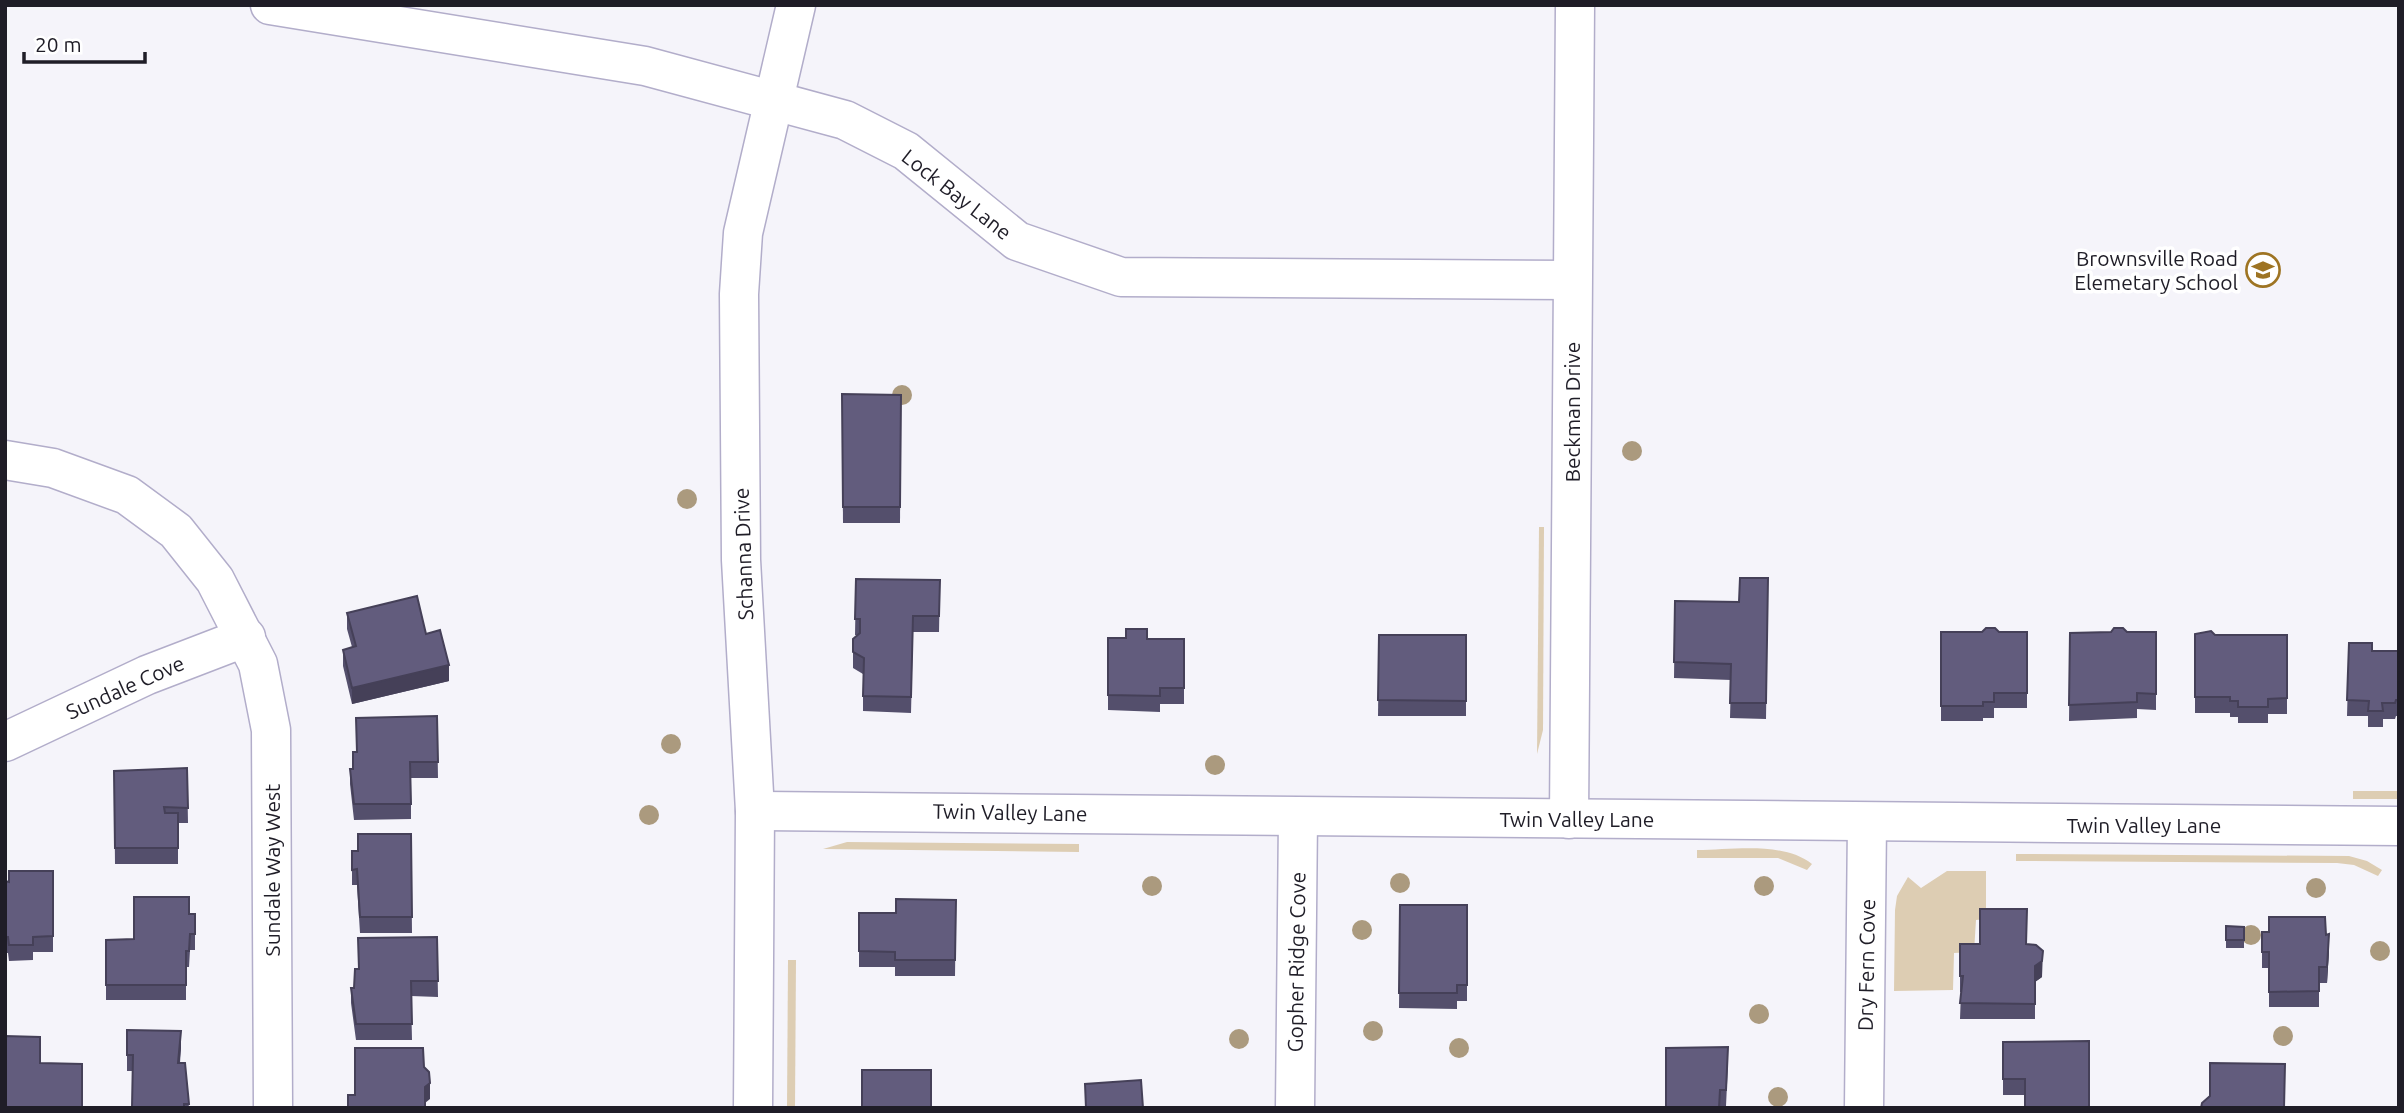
<svg xmlns="http://www.w3.org/2000/svg" width="2404" height="1113" font-family="Ubuntu,sans-serif">
<rect width="100%" height="100%" fill="#f5f4fa"/>
<!-- green -->
<g fill="#ddcdb3">
<path d="M 1539,527 L 1544,527 L 1543,730 L 1537,754 Z"/>
<rect x="2353" y="791" width="46" height="8"/>
<path d="M 847,842 L 1079,844 L 1079,852 L 823,849 Z"/>
<path d="M 1697,850 C 1732,850 1783,841 1812,864 L 1807,870 L 1778,858 L 1697,858 Z"/>
<path d="M 2016,854 L 2349,856 L 2367,861 L 2382,870 L 2378,876 L 2354,865 L 2337,863 L 2016,861 Z"/>
<path d="M 1947,871 L 1986,871 L 1986,919 L 1976,920 L 1974,952 L 1954,953 L 1953,990 L 1894,991 L 1895,910 L 1897,896 L 1908,877 L 1921,888 Z"/>
<path d="M 788,960 L 796,960 L 795,1108 L 787,1108 Z"/>
</g>
<g fill="none" stroke-linecap="round" stroke-linejoin="round">
<!-- street casing -->
<g stroke="#b2adca" stroke-width="41">
<g id="street">
<path d="M 270,5 L 645,66 L 845,120 L 906,151 L 1017,241 L 1121,277 L 1572,280"/>
<path d="M 5,460 L 53,468 L 127,495 L 176,531 L 215,580 L 258,664 L 271,730 L 273,1108"/>
<path d="M 5,742 L 147,675 L 246,637"/>
<path d="M 755,811 L 2399,826"/>
<path d="M 1569,819 L 1575,5"/>
<path d="M 753,1108 L 755,811 L 741,560 L 739,294 L 743,233 L 796,5"/>
<path d="M 1295,1108 L 1298,817"/>
<path d="M 1864,1108 L 1867,822"/>
</g>
</g>
<!-- street -->
<use href="#street" stroke="#fff" stroke-width="38"/>
</g>
<!-- trees -->
<g fill="#ab9a7e">
<circle cx="902" cy="395" r="10"/>
<circle cx="1632" cy="451" r="10"/>
<circle cx="687" cy="499" r="10"/>
<circle cx="671" cy="744" r="10"/>
<circle cx="1215" cy="765" r="10"/>
<circle cx="649" cy="815" r="10"/>
<circle cx="1400" cy="883" r="10"/>
<circle cx="1152" cy="886" r="10"/>
<circle cx="1764" cy="886" r="10"/>
<circle cx="2316" cy="888" r="10"/>
<circle cx="1362" cy="930" r="10"/>
<circle cx="2251" cy="935" r="10"/>
<circle cx="2380" cy="951" r="10"/>
<circle cx="1759" cy="1014" r="10"/>
<circle cx="1373" cy="1031" r="10"/>
<circle cx="2283" cy="1036" r="10"/>
<circle cx="1239" cy="1039" r="10"/>
<circle cx="1459" cy="1048" r="10"/>
<circle cx="1778" cy="1097" r="10"/>
</g>
<!-- wall -->
<g fill="#544f6c">
<path d="M 842,394 L 901,395 L 900,523 L 843,523 Z"/>
<path d="M 1768,578 L 1766,719 L 1730,718 L 1731,680 L 1674,678 L 1675,601 L 1739,602 Z"/>
<path d="M 856,579 L 940,580 L 939,632 L 913,632 L 911,713 L 863,711 L 863,674 L 853,668 L 853,639 L 858,635 L 855,635 Z"/>
<path d="M 347,613 L 426,634 L 449,681 L 352,704 L 343,666 L 343,650 L 352,647 L 347,629 Z"/>
<path d="M 1941,632 L 2027,632 L 2027,708 L 1994,708 L 1994,718 L 1983,718 L 1983,721 L 1941,721 Z"/>
<path d="M 2111,632 L 2156,632 L 2156,710 L 2137,709 L 2137,718 L 2069,721 L 2070,633 Z"/>
<path d="M 2195,634 L 2287,635 L 2287,714 L 2268,714 L 2268,723 L 2238,723 L 2238,717 L 2230,717 L 2230,713 L 2195,713 Z"/>
<path d="M 1379,635 L 1466,635 L 1466,716 L 1378,716 Z"/>
<path d="M 1108,638 L 1184,639 L 1184,704 L 1160,704 L 1160,712 L 1108,710 Z"/>
<path d="M 2349,643 L 2372,651 L 2399,651 L 2399,716 L 2396,716 L 2395,719 L 2383,719 L 2383,727 L 2368,727 L 2368,716 L 2347,716 Z"/>
<path d="M 437,716 L 438,778 L 411,778 L 411,819 L 354,820 L 350,784 L 350,769 L 353,769 L 357,752 Z"/>
<path d="M 187,768 L 188,823 L 178,823 L 178,864 L 115,864 L 114,771 Z"/>
<path d="M 411,834 L 412,933 L 360,933 L 357,885 L 352,885 L 352,851 L 358,851 Z"/>
<path d="M 53,871 L 53,952 L 33,952 L 33,960 L 9,961 L 8,953 L 5,953 L 5,881 L 9,882 Z"/>
<path d="M 956,900 L 955,976 L 895,976 L 895,967 L 859,967 L 859,913 L 896,913 Z"/>
<path d="M 1400,905 L 1467,905 L 1467,1001 L 1457,1001 L 1457,1009 L 1399,1008 Z"/>
<path d="M 189,914 L 195,914 L 195,950 L 190,950 L 189,967 L 186,967 L 186,1000 L 106,1000 L 106,940 L 134,939 Z"/>
<path d="M 2244,927 L 2244,948 L 2226,948 L 2226,940 Z"/>
<path d="M 2326,935 L 2329,950 L 2327,983 L 2319,983 L 2319,1007 L 2269,1007 L 2269,968 L 2262,968 L 2262,947 Z"/>
<path d="M 437,937 L 438,997 L 411,996 L 412,1040 L 356,1040 L 351,1003 L 351,988 L 354,988 L 358,969 Z"/>
<path d="M 1960,944 L 2026,944 L 2042,977 L 2035,982 L 2035,1019 L 1960,1019 L 1961,992 L 1960,992 Z"/>
<path d="M 127,1030 L 181,1047 L 180,1063 L 185,1063 L 189,1108 L 132,1108 L 132,1071 L 127,1071 Z"/>
<path d="M 2089,1041 L 2025,1095 L 2003,1095 L 2003,1042 Z"/>
<path d="M 1728,1063 L 1726,1106 L 1720,1106 L 1720,1108 L 1666,1108 Z"/>
</g>
<!-- shaded-wall -->
<g fill="#454058">
<path d="M 449,665 L 449,681 L 352,704 L 352,688 Z"/>
<path d="M 2329,934 L 2329,950 L 2327,983 L 2327,967 Z"/>
<path d="M 2043,951 L 2042,977 L 2035,982 L 2035,1019 L 2035,966 Z"/>
<path d="M 181,1031 L 181,1047 L 178,1079 L 178,1063 Z"/>
<path d="M 430,1083 L 430,1099 L 425,1103 L 425,1087 Z"/>
</g>
<!-- building -->
<g fill="#625c7d" stroke="#454058" stroke-width="2">
<path d="M 842,394 L 901,395 L 900,507 L 843,507 Z"/>
<path d="M 1740,578 L 1768,578 L 1766,703 L 1730,703 L 1731,664 L 1674,662 L 1675,601 L 1739,602 Z"/>
<path d="M 856,579 L 940,580 L 939,616 L 913,616 L 911,697 L 863,696 L 864,658 L 853,652 L 853,639 L 860,633 L 860,619 L 855,619 Z"/>
<path d="M 417,596 L 426,634 L 440,630 L 449,665 L 352,688 L 343,650 L 356,646 L 347,613 Z"/>
<path d="M 1986,628 L 1995,628 L 1999,632 L 2027,632 L 2027,693 L 1994,693 L 1994,702 L 1983,702 L 1983,706 L 1941,706 L 1941,632 L 1982,632 Z"/>
<path d="M 2114,628 L 2123,628 L 2127,632 L 2156,632 L 2156,694 L 2137,693 L 2137,702 L 2069,705 L 2070,633 L 2111,632 Z"/>
<path d="M 1126,629 L 1147,629 L 1147,639 L 1184,639 L 1184,688 L 1160,688 L 1160,696 L 1108,695 L 1108,638 L 1126,638 Z"/>
<path d="M 2211,631 L 2215,635 L 2287,635 L 2287,698 L 2268,699 L 2268,707 L 2238,707 L 2238,701 L 2230,701 L 2230,697 L 2195,697 L 2195,634 Z"/>
<path d="M 1379,635 L 1466,635 L 1466,701 L 1378,700 Z"/>
<path d="M 2349,643 L 2372,643 L 2372,651 L 2399,651 L 2399,700 L 2396,700 L 2395,703 L 2382,703 L 2383,711 L 2368,711 L 2369,701 L 2347,700 Z"/>
<path d="M 437,716 L 438,762 L 410,762 L 411,804 L 354,804 L 350,769 L 353,769 L 353,752 L 357,752 L 356,718 Z"/>
<path d="M 187,768 L 188,808 L 164,807 L 165,813 L 178,813 L 178,848 L 115,848 L 114,771 Z"/>
<path d="M 358,834 L 411,834 L 412,917 L 360,917 L 357,869 L 352,870 L 352,851 L 358,851 Z"/>
<path d="M 9,871 L 53,871 L 53,936 L 33,937 L 33,945 L 9,945 L 8,937 L 5,937 L 5,881 L 9,882 Z"/>
<path d="M 134,897 L 189,897 L 189,914 L 195,914 L 195,934 L 190,934 L 189,951 L 186,951 L 186,985 L 106,985 L 106,940 L 134,939 Z"/>
<path d="M 896,899 L 956,900 L 955,960 L 895,960 L 895,952 L 859,951 L 859,913 L 896,913 Z"/>
<path d="M 1400,905 L 1467,905 L 1467,985 L 1457,985 L 1457,993 L 1399,993 Z"/>
<path d="M 1980,909 L 2027,909 L 2026,944 L 2036,945 L 2043,951 L 2042,961 L 2035,966 L 2035,1004 L 1960,1003 L 1963,976 L 1960,976 L 1960,944 L 1980,944 Z"/>
<path d="M 2269,917 L 2325,917 L 2326,935 L 2329,934 L 2327,967 L 2319,967 L 2319,991 L 2269,992 L 2269,952 L 2262,952 L 2262,932 L 2269,932 Z"/>
<path d="M 2226,926 L 2244,927 L 2244,940 L 2226,940 Z"/>
<path d="M 437,937 L 438,981 L 411,981 L 412,1024 L 356,1024 L 351,988 L 354,988 L 355,969 L 359,969 L 358,938 Z"/>
<path d="M 127,1030 L 181,1031 L 178,1063 L 185,1063 L 189,1104 L 184,1104 L 184,1108 L 132,1108 L 133,1055 L 127,1055 Z"/>
<path d="M 5,1036 L 40,1037 L 40,1063 L 82,1064 L 82,1108 L 5,1108 Z"/>
<path d="M 2089,1041 L 2089,1108 L 2025,1108 L 2025,1079 L 2003,1079 L 2003,1042 Z"/>
<path d="M 1728,1047 L 1726,1090 L 1720,1090 L 1719,1108 L 1666,1108 L 1666,1048 Z"/>
<path d="M 355,1048 L 423,1048 L 424,1067 L 429,1072 L 430,1083 L 425,1087 L 425,1108 L 348,1108 L 348,1095 L 355,1095 Z"/>
<path d="M 2210,1063 L 2285,1064 L 2284,1108 L 2201,1108 L 2202,1103 L 2210,1096 Z"/>
<rect x="862" y="1070" width="69" height="38"/>
<path d="M 1141,1080 L 1143,1108 L 1086,1108 L 1085,1084 Z"/>
</g>
<!-- icons -->
<defs>
<g id="school-ring" transform="scale(1.75)"><circle r="9.5" fill="#fff" stroke="#9e7423" stroke-width="1.5"/><path d="M0-5L7-2L0 1L-7-2ZM-4 1L0 2.5L4 1V4Q0 6-4 4Z" fill="#9e7423"/></g>
</defs>
<g fill-rule="evenodd">
<use href="#school-ring" x="2263" y="270"/>
</g>
<g text-anchor="middle" dominant-baseline="central" stroke-width="7" stroke-linejoin="round" paint-order="stroke">
<!-- street labels -->
<g font-size="21" fill="#1f1d27" stroke="#fff">
<text transform="translate(957 194) rotate(38)">Lock Bay Lane</text>
<text transform="translate(1572 412) rotate(-90)">Beckman Drive</text>
<text transform="translate(743 554) rotate(-92)">Schanna Drive</text>
<text transform="translate(125 687) rotate(-24)">Sundale Cove</text>
<text transform="translate(1010 812) rotate(1)">Twin Valley Lane</text>
<text x="1577" y="819">Twin Valley Lane</text>
<text x="2144" y="825">Twin Valley Lane</text>
<text transform="translate(272 870) rotate(-90)">Sundale Way West</text>
<text transform="translate(1296 962) rotate(-89)">Gopher Ridge Cove</text>
<text transform="translate(1866 965) rotate(-89)">Dry Fern Cove</text>
</g>
<!-- poi labels -->
<g font-size="21" fill="#1f1d27" stroke="#fff" text-anchor="end">
<text x="2238" y="258">Brownsville Road<tspan x="2238" dy="24">Elemetary School</tspan></text>
</g>
</g>
<!-- border -->
<rect width="2404" height="1113" fill="none" stroke="#1f1d27" stroke-width="14"/>
<!-- scale -->
<path d="M24 52v10h121v-10" fill="none" stroke="#1f1d27" stroke-width="3.5"/>
<text x="35" y="52" font-size="21" fill="#1f1d27" stroke="#ffffff" stroke-width="5" paint-order="stroke">20 m</text>
</svg>
